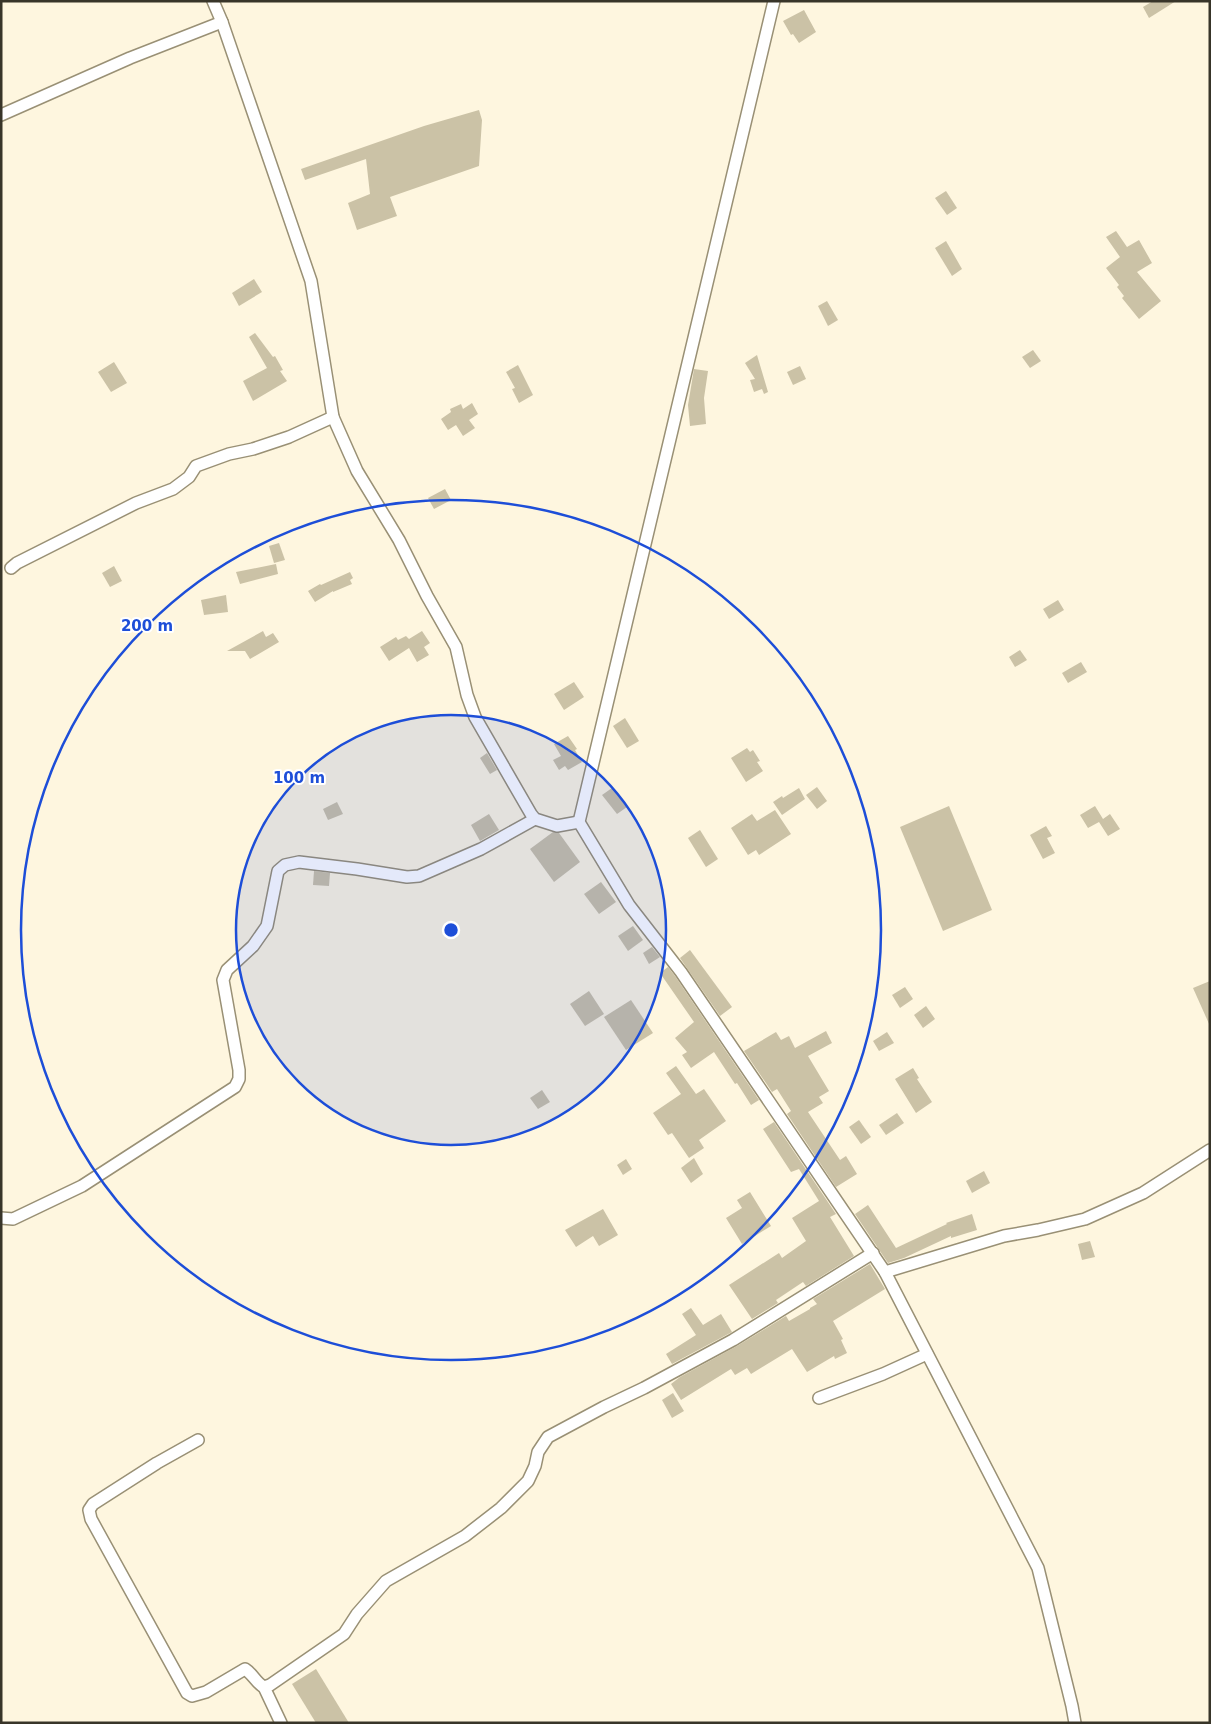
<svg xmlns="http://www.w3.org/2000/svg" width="1211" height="1724" font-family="'DejaVu Sans',sans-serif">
<rect width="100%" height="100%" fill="#fef6df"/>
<!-- building -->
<g fill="#cbc2a6">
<path d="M 1153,1 L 1176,1 L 1149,18 L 1143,7 Z"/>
<path d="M 804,10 L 816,32 L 799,43 L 793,34 L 791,35 L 783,21 Z"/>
<path d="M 479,110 L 482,120 L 479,166 L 390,197 L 397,216 L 357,230 L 348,203 L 370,194 L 366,159 L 305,180 L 301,169 L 424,126 Z"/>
<path d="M 946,191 L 957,208 L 947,215 L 935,198 Z"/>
<path d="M 1116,231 L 1127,247 L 1139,240 L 1152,263 L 1137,272 L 1161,301 L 1139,319 L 1122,298 L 1124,296 L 1117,287 L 1119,285 L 1106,268 L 1120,257 L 1106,237 Z"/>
<path d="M 946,241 L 962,269 L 952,276 L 935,248 Z"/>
<path d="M 254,279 L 262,292 L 239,306 L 232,293 Z"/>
<path d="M 827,301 L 838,320 L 828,326 L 818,306 Z"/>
<path d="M 255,333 L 273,357 L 275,356 L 283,370 L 280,371 L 287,381 L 253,401 L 243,381 L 267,368 L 249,337 Z"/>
<path d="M 1033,350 L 1041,361 L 1030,368 L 1022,357 Z"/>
<path d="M 757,355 L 768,392 L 764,394 L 762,389 L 754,392 L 750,380 L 755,379 L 745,363 Z"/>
<path d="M 114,362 L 127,383 L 111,392 L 98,372 Z"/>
<path d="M 518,365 L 533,395 L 519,403 L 512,389 L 515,388 L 506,372 Z"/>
<path d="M 800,366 L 806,379 L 793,385 L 787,372 Z"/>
<path d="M 694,369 L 708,371 L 704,398 L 706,424 L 690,426 L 688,405 Z"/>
<path d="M 472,403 L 478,414 L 469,420 L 475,428 L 463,436 L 456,425 L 448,430 L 441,419 L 451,412 L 450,409 L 461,404 L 463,409 Z"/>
<path d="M 445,489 L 451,500 L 434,509 L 428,498 Z"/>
<path d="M 279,543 L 285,560 L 274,563 L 269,546 Z"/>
<path d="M 276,564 L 278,574 L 240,584 L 236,572 Z"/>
<path d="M 114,566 L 122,581 L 110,587 L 102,573 Z"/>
<path d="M 350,572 L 353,578 L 350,580 L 352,584 L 333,592 L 333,591 L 315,602 L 308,591 L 320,584 L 321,585 Z"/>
<path d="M 226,595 L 228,612 L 204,615 L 201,600 Z"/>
<path d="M 1058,600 L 1064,610 L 1049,619 L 1043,609 Z"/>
<path d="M 263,631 L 266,637 L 273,633 L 279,642 L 250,659 L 245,651 L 227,651 Z"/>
<path d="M 422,631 L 430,643 L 424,647 L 429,655 L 417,662 L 409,648 L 389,661 L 380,647 L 396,637 L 398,640 L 406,636 L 409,639 Z"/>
<path d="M 1020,650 L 1027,660 L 1015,667 L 1009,657 Z"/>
<path d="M 1081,662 L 1087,672 L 1068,683 L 1062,673 Z"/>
<path d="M 574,682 L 584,697 L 564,710 L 554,694 Z"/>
<path d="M 625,718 L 639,741 L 627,748 L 613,726 Z"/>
<path d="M 568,736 L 577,749 L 575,750 L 582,762 L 568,770 L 565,766 L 559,770 L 553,760 L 561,756 L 554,744 Z"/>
<path d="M 747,748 L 750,752 L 753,750 L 760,761 L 757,762 L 763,771 L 746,782 L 731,758 Z"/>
<path d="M 487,753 L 497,770 L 490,774 L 480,758 Z"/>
<path d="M 817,787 L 827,801 L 817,809 L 806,795 Z"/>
<path d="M 612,788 L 627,807 L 617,814 L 602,795 Z"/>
<path d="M 799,788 L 805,799 L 782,815 L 773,802 L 782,796 L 783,798 Z"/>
<path d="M 337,802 L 343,814 L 328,820 L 323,809 Z"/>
<path d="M 949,806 L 992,910 L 943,931 L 900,827 Z"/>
<path d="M 1095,806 L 1103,819 L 1110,814 L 1120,829 L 1108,836 L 1099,822 L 1088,828 L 1080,815 Z"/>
<path d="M 775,810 L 791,834 L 759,855 L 756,850 L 748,855 L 731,828 L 752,814 L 757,821 Z"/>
<path d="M 489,814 L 499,830 L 480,841 L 471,825 Z"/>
<path d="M 1046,826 L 1052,836 L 1047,838 L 1055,853 L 1043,859 L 1030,835 Z"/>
<path d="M 700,830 L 718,859 L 706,867 L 688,838 Z"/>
<path d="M 553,832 L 559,833 L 580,862 L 554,882 L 530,849 Z"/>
<path d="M 314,871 L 330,873 L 329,886 L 313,885 Z"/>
<path d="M 601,882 L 616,902 L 599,914 L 584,894 Z"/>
<path d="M 633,926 L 643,940 L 628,951 L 618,936 Z"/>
<path d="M 652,947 L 660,957 L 649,964 L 643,953 Z"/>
<path d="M 690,950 L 732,1007 L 720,1016 L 680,958 Z"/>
<path d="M 668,967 L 675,976 L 759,1100 L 751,1105 L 737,1083 L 735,1084 L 714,1052 L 691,1068 L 682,1055 L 687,1052 L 675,1038 L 694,1022 L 660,973 Z"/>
<path d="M 1210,981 L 1210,1026 L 1193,988 Z"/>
<path d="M 905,987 L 913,999 L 900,1008 L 892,995 Z"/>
<path d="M 589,991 L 604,1014 L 585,1026 L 570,1004 Z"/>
<path d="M 631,1000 L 653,1033 L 626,1050 L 604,1017 Z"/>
<path d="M 926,1006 L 935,1019 L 923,1028 L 914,1015 Z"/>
<path d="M 826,1031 L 832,1043 L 808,1056 L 829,1091 L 819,1097 L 823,1103 L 808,1112 L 840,1160 L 846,1156 L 857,1174 L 836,1187 L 787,1114 L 791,1111 L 777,1089 L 772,1092 L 744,1051 L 776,1032 L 781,1040 L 789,1036 L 795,1048 Z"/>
<path d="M 887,1032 L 894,1043 L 879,1051 L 873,1041 Z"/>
<path d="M 676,1066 L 696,1094 L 704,1089 L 726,1121 L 699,1140 L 704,1148 L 689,1158 L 672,1133 L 668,1135 L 653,1113 L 681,1094 L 666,1073 Z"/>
<path d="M 913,1068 L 919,1078 L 917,1079 L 932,1102 L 916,1113 L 895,1079 Z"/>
<path d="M 542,1090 L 550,1102 L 538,1109 L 530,1098 Z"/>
<path d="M 897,1113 L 904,1123 L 886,1135 L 879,1125 Z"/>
<path d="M 859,1120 L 871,1137 L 861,1144 L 849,1127 Z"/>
<path d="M 774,1122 L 836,1214 L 830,1217 L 854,1256 L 806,1286 L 803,1282 L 776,1300 L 778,1303 L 752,1319 L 729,1285 L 779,1253 L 782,1258 L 806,1241 L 792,1218 L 819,1201 L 799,1169 L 791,1172 L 763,1129 Z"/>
<path d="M 694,1158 L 703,1174 L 691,1183 L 681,1168 Z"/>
<path d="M 626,1159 L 632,1169 L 623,1175 L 617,1165 Z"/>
<path d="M 984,1171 L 990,1183 L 972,1193 L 966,1181 Z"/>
<path d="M 750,1192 L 771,1226 L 742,1244 L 726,1218 L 742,1208 L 737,1200 Z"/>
<path d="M 868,1205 L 896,1248 L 947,1224 L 946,1223 L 972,1214 L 977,1230 L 951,1238 L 951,1236 L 904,1258 L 888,1263 L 855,1214 Z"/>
<path d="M 603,1209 L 618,1235 L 599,1246 L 593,1236 L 576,1247 L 565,1230 Z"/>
<path d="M 1090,1241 L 1095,1257 L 1082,1260 L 1078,1244 Z"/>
<path d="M 870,1264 L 885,1289 L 833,1321 L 843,1339 L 841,1340 L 847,1353 L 835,1359 L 834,1356 L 807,1372 L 792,1349 L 751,1374 L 747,1368 L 735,1375 L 731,1369 L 681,1400 L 671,1384 L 680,1377 L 737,1346 L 786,1316 L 789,1321 L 810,1309 L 810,1308 L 817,1304 L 813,1299 Z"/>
<path d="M 691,1308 L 703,1325 L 721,1314 L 732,1332 L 672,1364 L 666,1354 L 696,1335 L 682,1314 Z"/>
<path d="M 673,1393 L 684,1411 L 672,1418 L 662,1400 Z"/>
<path d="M 316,1669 L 349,1723 L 316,1723 L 292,1684 Z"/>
</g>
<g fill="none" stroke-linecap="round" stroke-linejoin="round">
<!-- minor casing -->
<g stroke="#999075" stroke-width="14">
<g id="minor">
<path d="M 213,1 L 222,22 L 311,281 L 333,417 L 357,471 L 399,540 L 427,596 L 456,647 L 467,695 L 475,717 L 531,814 L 535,819 L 557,826 L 579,822"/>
<path d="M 774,1 L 579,822 L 629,905 L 681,972 L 885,1272 L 1038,1568 L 1072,1706 L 1075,1723"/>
<path d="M 1,115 L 130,58 L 222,22"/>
<path d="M 11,568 L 17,563 L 136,503 L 173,489 L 189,477 L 196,466 L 229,454 L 253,449 L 289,437 L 333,417"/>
<path d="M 1,1218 L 13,1219 L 82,1186 L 235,1087 L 239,1079 L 239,1070 L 223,980 L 227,970 L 253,946 L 267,926 L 278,871 L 285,865 L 299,862 L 357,869 L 407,877 L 419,876 L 481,849 L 535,819"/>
<path d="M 885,1272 L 1004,1236 L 1038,1230 L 1085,1219 L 1143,1193 L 1210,1150"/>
<path d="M 819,1398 L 883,1374 L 927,1354"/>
<path d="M 198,1440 L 157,1463 L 93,1504 L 89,1510 L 91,1519 L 187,1693 L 192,1696 L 206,1692 L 245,1669 C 253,1674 256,1683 264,1687 L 270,1685 L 344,1634 L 357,1614 L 386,1581 L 465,1536 L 501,1508 L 528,1481 L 535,1466 L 538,1452 L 548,1437 L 604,1407 L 644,1388 L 733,1340 L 873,1253"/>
<path d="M 264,1687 L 281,1723"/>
</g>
</g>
<!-- minor -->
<use href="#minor" stroke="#fff" stroke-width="11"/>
</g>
<!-- distance rings -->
<circle cx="451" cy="930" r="215" fill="#1d4ed8" fill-opacity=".12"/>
<g fill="none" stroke="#1d4ed8" stroke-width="2.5">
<circle cx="451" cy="930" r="215"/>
<circle cx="451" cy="930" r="430"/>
</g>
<circle cx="451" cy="930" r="8" fill="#1d4ed8" stroke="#fff" stroke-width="2.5"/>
<g font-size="15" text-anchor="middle" font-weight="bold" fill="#1d4ed8" stroke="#fff" stroke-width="4" stroke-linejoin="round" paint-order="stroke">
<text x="147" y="631">200 m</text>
<text x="299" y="783">100 m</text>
</g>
<!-- border -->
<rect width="1211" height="1724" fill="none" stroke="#383529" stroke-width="5"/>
</svg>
